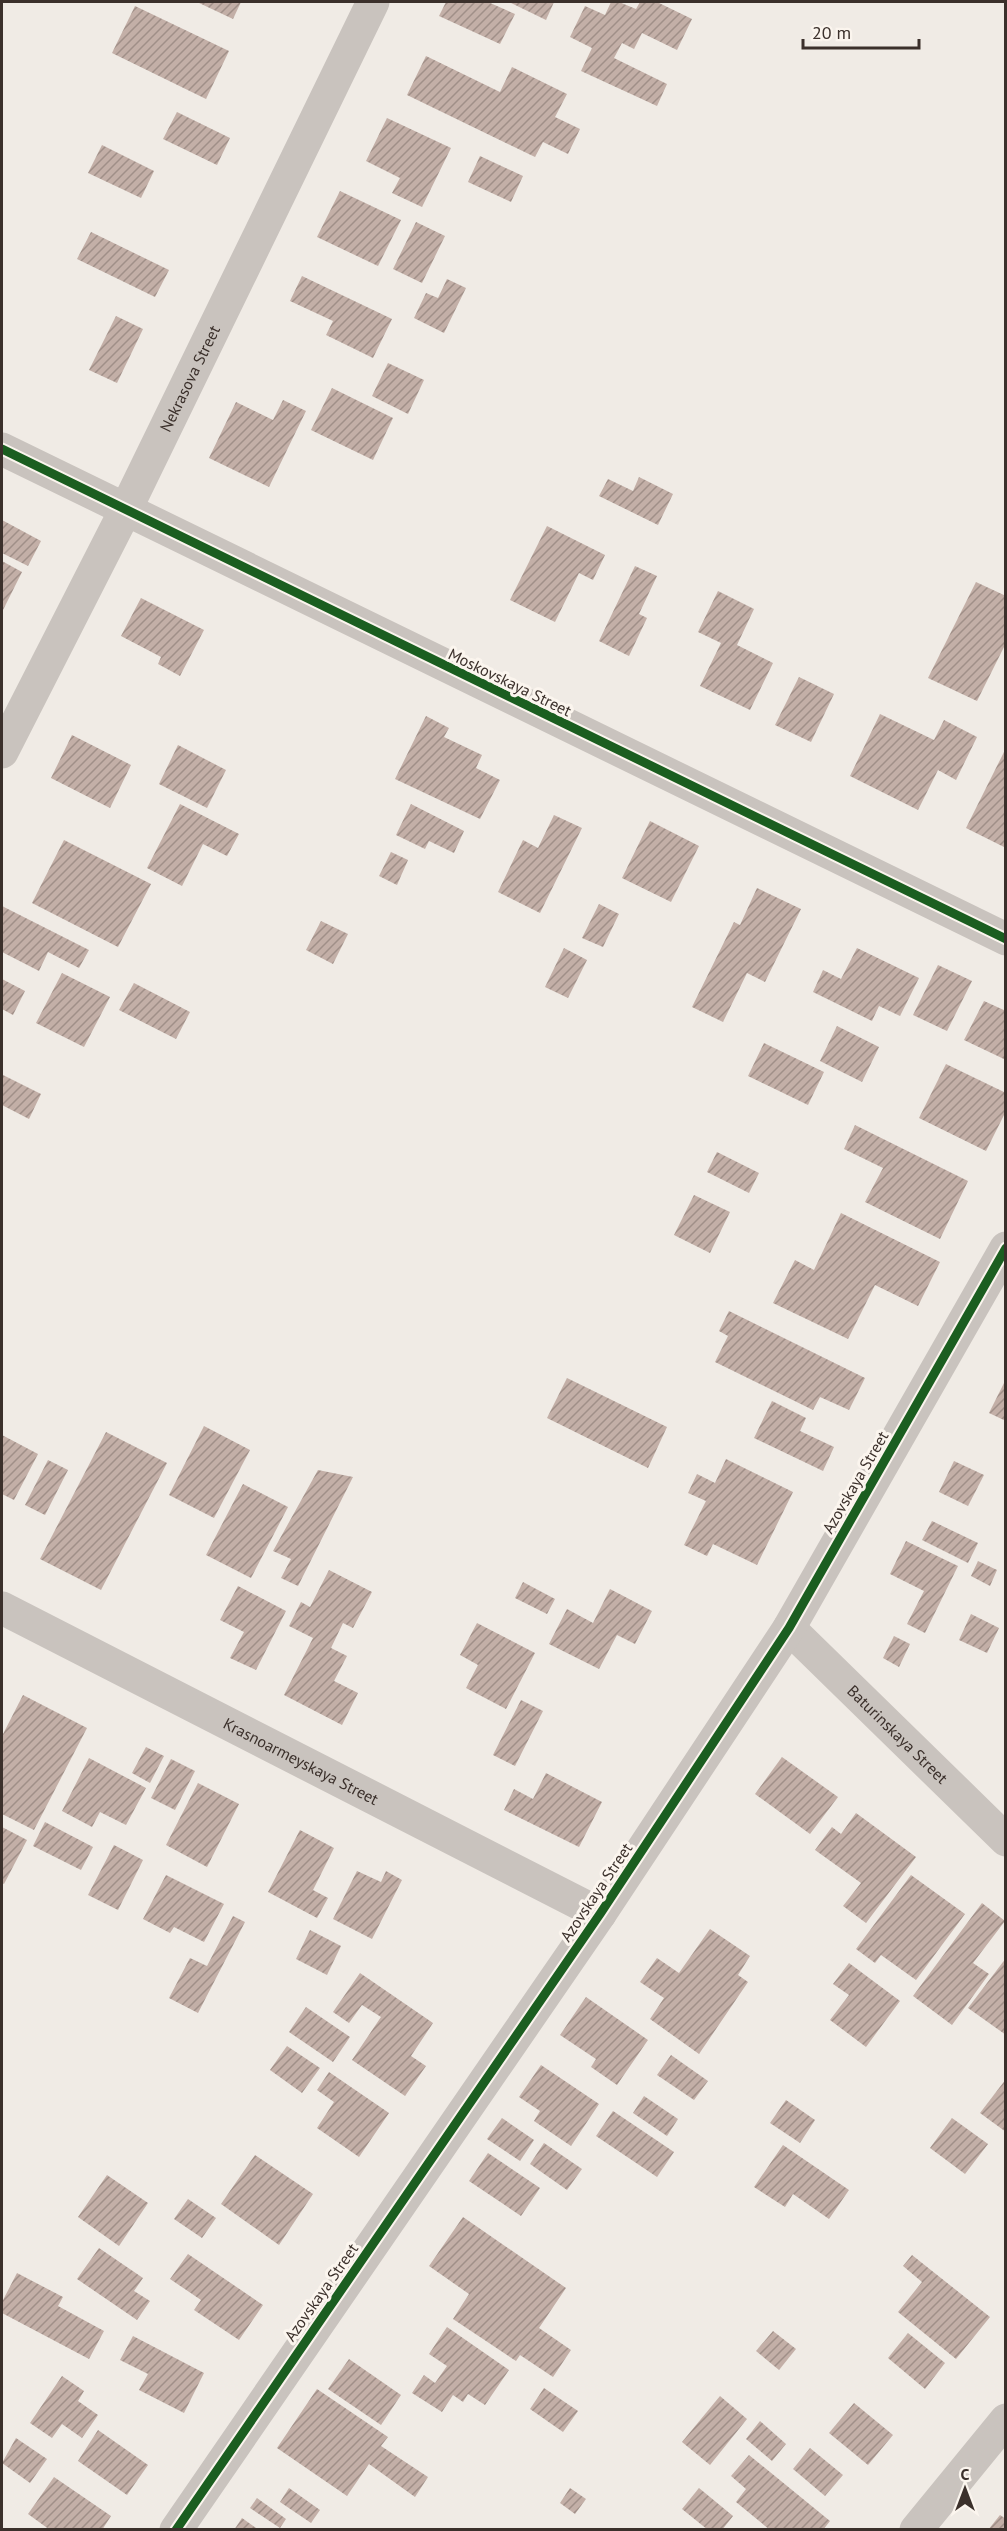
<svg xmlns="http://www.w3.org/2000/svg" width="1007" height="2531" font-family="'PT Sans',sans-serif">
<defs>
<pattern id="building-hatch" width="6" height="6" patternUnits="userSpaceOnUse" patternTransform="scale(1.5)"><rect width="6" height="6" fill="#c3afa7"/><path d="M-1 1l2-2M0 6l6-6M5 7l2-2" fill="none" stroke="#a08f88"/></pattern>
</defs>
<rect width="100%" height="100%" fill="#f0ebe5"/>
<!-- building -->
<g fill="url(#building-hatch)">
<path d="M 197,2 L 241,2 L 233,19 Z"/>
<path d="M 446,2 L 488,2 L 515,14 L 500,44 L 439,16 Z"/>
<path d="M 509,2 L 554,2 L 546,20 Z"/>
<path d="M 611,2 L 619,2 L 636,9 L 640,2 L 657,2 L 692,19 L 677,50 L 642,33 L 634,49 L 622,43 L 614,58 L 667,84 L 657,106 L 581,71 L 592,48 L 570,37 L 585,6 L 605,15 Z"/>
<path d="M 135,6 L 229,51 L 206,99 L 112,53 Z"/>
<path d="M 426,56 L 500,92 L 512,67 L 567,94 L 555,117 L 580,129 L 568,154 L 543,142 L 535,157 L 407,95 Z"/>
<path d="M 177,112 L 230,138 L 217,165 L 163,139 Z"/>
<path d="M 387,118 L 451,148 L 422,207 L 392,193 L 400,178 L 366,161 Z"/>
<path d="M 102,145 L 154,171 L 141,198 L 88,173 Z"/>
<path d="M 480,156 L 523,176 L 511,202 L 468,182 Z"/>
<path d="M 340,191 L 401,220 L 378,266 L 317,237 Z"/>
<path d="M 416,222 L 445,236 L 422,283 L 393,269 Z"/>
<path d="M 91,232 L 169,270 L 155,297 L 77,259 Z"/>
<path d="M 302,276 L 392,319 L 373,358 L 326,335 L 333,321 L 290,301 Z"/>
<path d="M 447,279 L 466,288 L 444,333 L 414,318 L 426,293 L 438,298 Z"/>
<path d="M 116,316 L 143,329 L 117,383 L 89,370 Z"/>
<path d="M 388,363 L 424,380 L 408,414 L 372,396 Z"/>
<path d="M 332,388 L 393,418 L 373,460 L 311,430 Z"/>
<path d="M 283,400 L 306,411 L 269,487 L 209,458 L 236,402 L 273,420 Z"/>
<path d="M 639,477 L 673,494 L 658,525 L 599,496 L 608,479 L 633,491 Z"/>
<path d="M 2,520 L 41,541 L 28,566 L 2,553 Z"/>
<path d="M 547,526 L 605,555 L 593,580 L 579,573 L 555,622 L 510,600 Z"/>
<path d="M 2,561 L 22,572 L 2,612 Z"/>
<path d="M 635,566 L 657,576 L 639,614 L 647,618 L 629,656 L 599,641 Z"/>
<path d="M 976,582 L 1006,596 L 1006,643 L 977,701 L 928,678 Z"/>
<path d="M 718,591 L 754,609 L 737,645 L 773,663 L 750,710 L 700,686 L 721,643 L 698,632 Z"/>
<path d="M 141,598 L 204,630 L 180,676 L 158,664 L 161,657 L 121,636 Z"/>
<path d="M 799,677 L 834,694 L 811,742 L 775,725 Z"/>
<path d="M 880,714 L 934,740 L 944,720 L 977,737 L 956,780 L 938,770 L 918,810 L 850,776 Z"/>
<path d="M 426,716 L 449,728 L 444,737 L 482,755 L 476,768 L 500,780 L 480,819 L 395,779 Z"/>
<path d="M 72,735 L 131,765 L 110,808 L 51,778 Z"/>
<path d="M 178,745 L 226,770 L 207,808 L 159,784 Z"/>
<path d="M 1006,748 L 1006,848 L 966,828 Z"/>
<path d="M 180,804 L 239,834 L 227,856 L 203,844 L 182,886 L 147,868 Z"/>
<path d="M 411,804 L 464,831 L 454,853 L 429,841 L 425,849 L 396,835 Z"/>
<path d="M 554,815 L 582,828 L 540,913 L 498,892 L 523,840 L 538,848 Z"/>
<path d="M 650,821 L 699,846 L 671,902 L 622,878 Z"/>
<path d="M 64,840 L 151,884 L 118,947 L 32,903 Z"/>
<path d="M 391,852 L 408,860 L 397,885 L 379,876 Z"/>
<path d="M 757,888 L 801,909 L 765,982 L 747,973 L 723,1022 L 692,1007 L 734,922 L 740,925 Z"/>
<path d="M 599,904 L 619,914 L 603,947 L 582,938 Z"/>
<path d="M 2,906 L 89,950 L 79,968 L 48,952 L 39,971 L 2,952 Z"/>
<path d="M 321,921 L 348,934 L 333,964 L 306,950 Z"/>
<path d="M 564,948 L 587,960 L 568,998 L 545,987 Z"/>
<path d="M 857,948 L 919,978 L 900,1016 L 879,1006 L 872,1021 L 813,992 L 823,970 L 841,979 Z"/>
<path d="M 938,965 L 972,981 L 947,1031 L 913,1015 Z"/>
<path d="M 62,973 L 110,997 L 84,1047 L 36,1023 Z"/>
<path d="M 2,979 L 25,991 L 13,1015 L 2,1009 Z"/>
<path d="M 134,983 L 190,1012 L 176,1039 L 119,1010 Z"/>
<path d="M 984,1001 L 1006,1011 L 1006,1060 L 964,1040 Z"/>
<path d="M 837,1026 L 879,1047 L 862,1082 L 820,1061 Z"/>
<path d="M 764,1043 L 824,1072 L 808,1105 L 748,1076 Z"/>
<path d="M 946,1064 L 1006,1093 L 1006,1111 L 986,1151 L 919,1118 Z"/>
<path d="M 3,1075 L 41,1094 L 29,1119 L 2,1105 Z"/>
<path d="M 855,1125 L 968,1181 L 940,1239 L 865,1202 L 883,1168 L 844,1149 Z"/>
<path d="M 717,1152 L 759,1173 L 749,1193 L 707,1172 Z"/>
<path d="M 694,1195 L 730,1212 L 710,1253 L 674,1235 Z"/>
<path d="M 841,1213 L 940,1262 L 918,1306 L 875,1285 L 848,1339 L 773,1303 L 795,1260 L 814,1270 Z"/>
<path d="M 729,1311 L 865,1378 L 849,1410 L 820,1397 L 813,1410 L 715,1362 L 728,1336 L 719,1331 Z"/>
<path d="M 567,1378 L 667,1427 L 648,1468 L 547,1418 Z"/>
<path d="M 1006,1379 L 1006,1421 L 989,1413 Z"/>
<path d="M 772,1401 L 806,1418 L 800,1431 L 834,1447 L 823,1471 L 754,1438 Z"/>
<path d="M 204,1426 L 250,1450 L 214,1518 L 169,1495 Z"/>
<path d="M 106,1432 L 167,1463 L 101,1590 L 40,1559 Z"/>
<path d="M 2,1435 L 38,1454 L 14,1500 L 2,1494 Z"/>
<path d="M 726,1459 L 793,1492 L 757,1565 L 713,1544 L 707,1556 L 684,1545 L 706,1501 L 688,1493 L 697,1474 L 715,1483 Z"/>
<path d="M 48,1460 L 68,1470 L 45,1515 L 25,1505 Z"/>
<path d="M 954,1461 L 984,1475 L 968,1506 L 939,1492 Z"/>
<path d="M 318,1470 L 353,1477 L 298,1586 L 281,1578 L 291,1559 L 273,1551 Z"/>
<path d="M 243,1484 L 288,1507 L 251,1578 L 206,1555 Z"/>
<path d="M 932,1521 L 978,1543 L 968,1563 L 922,1540 Z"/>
<path d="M 906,1541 L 958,1566 L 925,1633 L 907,1624 L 924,1591 L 890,1574 Z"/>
<path d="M 978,1561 L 997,1570 L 990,1586 L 971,1576 Z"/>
<path d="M 329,1570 L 372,1592 L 353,1628 L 343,1623 L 331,1648 L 347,1656 L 334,1681 L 358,1693 L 342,1725 L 284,1695 L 313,1638 L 289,1626 L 301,1602 L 310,1607 Z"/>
<path d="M 523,1582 L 555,1599 L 547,1614 L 515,1598 Z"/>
<path d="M 238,1586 L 286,1611 L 256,1670 L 230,1658 L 244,1632 L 220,1620 Z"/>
<path d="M 610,1589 L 652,1611 L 635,1644 L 617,1635 L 599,1669 L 549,1644 L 567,1609 L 593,1623 Z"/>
<path d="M 971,1614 L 999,1628 L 987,1653 L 959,1640 Z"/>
<path d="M 477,1623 L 535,1653 L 506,1709 L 466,1688 L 478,1665 L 460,1655 Z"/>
<path d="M 894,1636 L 910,1644 L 899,1667 L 883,1658 Z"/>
<path d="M 23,1695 L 87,1728 L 34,1830 L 2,1814 L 2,1736 Z"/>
<path d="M 521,1700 L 543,1711 L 515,1766 L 493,1755 Z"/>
<path d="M 146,1747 L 164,1756 L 150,1783 L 132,1773 Z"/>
<path d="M 782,1757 L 838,1797 L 810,1834 L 755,1794 Z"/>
<path d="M 89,1758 L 146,1788 L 126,1825 L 100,1812 L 92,1827 L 62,1811 Z"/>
<path d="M 171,1759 L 195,1771 L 175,1810 L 151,1798 Z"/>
<path d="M 546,1773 L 602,1802 L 579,1847 L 504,1810 L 514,1789 L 533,1799 Z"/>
<path d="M 198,1783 L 239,1804 L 207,1867 L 166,1845 Z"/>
<path d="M 856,1813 L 916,1857 L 866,1923 L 843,1906 L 861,1883 L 815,1850 L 832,1827 L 841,1834 Z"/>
<path d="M 45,1822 L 93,1847 L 81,1870 L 33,1846 Z"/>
<path d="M 2,1827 L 27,1840 L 4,1884 L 2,1883 Z"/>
<path d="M 300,1830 L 334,1848 L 313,1890 L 328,1898 L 317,1918 L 268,1892 Z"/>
<path d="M 114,1845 L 143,1860 L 118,1910 L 88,1895 Z"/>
<path d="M 357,1871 L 381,1882 L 386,1871 L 402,1880 L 372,1939 L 333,1919 Z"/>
<path d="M 166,1875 L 224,1904 L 204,1942 L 174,1927 L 170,1933 L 143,1919 Z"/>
<path d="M 911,1875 L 965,1914 L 916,1980 L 881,1955 L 875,1963 L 856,1949 Z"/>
<path d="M 982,1903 L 1005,1921 L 973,1963 L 989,1974 L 952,2025 L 913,1996 Z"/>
<path d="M 233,1916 L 245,1922 L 198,2013 L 169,1998 L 190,1958 L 207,1966 Z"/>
<path d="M 710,1929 L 750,1956 L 738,1975 L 748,1982 L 699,2054 L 650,2019 L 664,1998 L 640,1982 L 657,1958 L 679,1973 Z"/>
<path d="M 310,1930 L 341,1946 L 327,1975 L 296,1959 Z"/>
<path d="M 1006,1958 L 1006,2035 L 968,2008 Z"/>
<path d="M 849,1963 L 900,2001 L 866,2047 L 830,2020 L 849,1995 L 833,1984 Z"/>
<path d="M 360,1973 L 433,2023 L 411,2056 L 426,2066 L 405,2096 L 352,2060 L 381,2017 L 362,2005 L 349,2023 L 333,2012 Z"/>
<path d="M 586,1997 L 648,2040 L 617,2085 L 591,2067 L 596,2059 L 560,2035 Z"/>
<path d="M 306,2007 L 350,2037 L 333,2062 L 289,2032 Z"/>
<path d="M 287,2046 L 320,2068 L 302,2093 L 270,2070 Z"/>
<path d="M 671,2055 L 708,2081 L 694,2100 L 657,2075 Z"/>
<path d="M 541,2065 L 599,2104 L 571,2146 L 534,2121 L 540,2111 L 519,2097 Z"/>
<path d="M 329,2072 L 389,2113 L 359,2157 L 317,2128 L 334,2102 L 317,2090 Z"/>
<path d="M 1006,2079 L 1006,2132 L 980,2113 Z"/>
<path d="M 644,2096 L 678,2119 L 667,2136 L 633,2113 Z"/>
<path d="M 786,2100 L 815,2120 L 800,2143 L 770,2123 Z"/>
<path d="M 613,2111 L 674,2152 L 657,2177 L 596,2136 Z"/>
<path d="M 502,2118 L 534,2140 L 520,2161 L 487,2139 Z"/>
<path d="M 952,2118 L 988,2144 L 965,2174 L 930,2148 Z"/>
<path d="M 544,2143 L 582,2169 L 567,2190 L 530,2164 Z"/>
<path d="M 783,2145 L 849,2190 L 829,2219 L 793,2194 L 785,2207 L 754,2187 Z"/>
<path d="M 488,2153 L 540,2188 L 521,2216 L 469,2181 Z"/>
<path d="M 255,2155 L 313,2194 L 279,2245 L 221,2204 Z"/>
<path d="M 107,2175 L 148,2203 L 119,2246 L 78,2217 Z"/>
<path d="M 188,2199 L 216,2218 L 202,2238 L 174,2219 Z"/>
<path d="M 463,2217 L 566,2288 L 539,2328 L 571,2350 L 553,2377 L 520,2355 L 516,2361 L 453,2319 L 469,2294 L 429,2266 Z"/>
<path d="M 99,2248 L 143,2278 L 134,2291 L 150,2301 L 137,2320 L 77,2279 Z"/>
<path d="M 188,2254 L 263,2305 L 239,2340 L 194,2310 L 201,2300 L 170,2279 Z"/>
<path d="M 912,2255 L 990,2317 L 956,2359 L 898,2312 L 922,2282 L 903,2266 Z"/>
<path d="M 17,2273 L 63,2297 L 58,2306 L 104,2331 L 89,2359 L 2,2313 L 2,2302 Z"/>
<path d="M 447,2327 L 509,2370 L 485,2405 L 468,2394 L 463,2402 L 453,2395 L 442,2412 L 412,2393 L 424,2375 L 435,2383 L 447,2366 L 429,2354 Z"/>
<path d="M 773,2331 L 796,2349 L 779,2370 L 756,2351 Z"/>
<path d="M 908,2333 L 945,2363 L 925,2389 L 888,2358 Z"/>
<path d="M 133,2336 L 204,2373 L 184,2413 L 139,2390 L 148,2374 L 120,2360 Z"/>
<path d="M 349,2359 L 401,2395 L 381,2425 L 328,2389 Z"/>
<path d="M 62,2376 L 84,2391 L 78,2401 L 98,2415 L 82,2438 L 62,2424 L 52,2438 L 30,2423 Z"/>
<path d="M 544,2388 L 578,2411 L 563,2432 L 530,2409 Z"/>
<path d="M 317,2389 L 388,2437 L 381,2446 L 428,2477 L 415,2497 L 369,2464 L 347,2496 L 277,2448 Z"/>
<path d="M 720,2396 L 747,2419 L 710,2465 L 682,2442 Z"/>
<path d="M 854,2403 L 893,2435 L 868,2465 L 829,2433 Z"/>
<path d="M 760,2421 L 786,2444 L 772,2461 L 746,2439 Z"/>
<path d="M 98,2430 L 148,2465 L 127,2495 L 78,2461 Z"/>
<path d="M 16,2438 L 47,2459 L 30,2483 L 2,2463 Z"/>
<path d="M 810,2448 L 843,2475 L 825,2496 L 793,2469 Z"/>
<path d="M 749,2455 L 830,2521 L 823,2530 L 770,2530 L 736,2502 L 746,2489 L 731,2476 Z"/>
<path d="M 54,2477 L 111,2516 L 102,2530 L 50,2530 L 28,2514 Z"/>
<path d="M 289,2488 L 320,2510 L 311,2523 L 280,2502 Z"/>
<path d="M 570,2488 L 586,2499 L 575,2514 L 560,2503 Z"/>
<path d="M 699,2488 L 733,2516 L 722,2530 L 708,2530 L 682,2509 Z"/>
<path d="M 257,2498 L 286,2519 L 280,2528 L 250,2508 Z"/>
<path d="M 1000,2515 L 1006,2519 L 1006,2530 L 988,2530 Z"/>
<path d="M 242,2518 L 259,2530 L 234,2530 Z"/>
</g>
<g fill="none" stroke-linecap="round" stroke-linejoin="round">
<!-- minor -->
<g stroke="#c9c3be" stroke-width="33">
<path d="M 2,449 L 1006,939"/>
<path id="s1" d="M 2,752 L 125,511 L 373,2"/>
<path id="s2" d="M 2,1608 L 600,1914"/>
<path id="s3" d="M 789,1628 L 1006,1840"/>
<path d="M 176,2530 L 600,1914 L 789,1628 L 1006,1248"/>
<path d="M 916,2530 L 1006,2420"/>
</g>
<!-- cycleway casing -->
<g stroke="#fbf5ee" stroke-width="13">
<g id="cycleway">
<path d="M 2,449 L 1006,939"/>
<path d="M 176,2530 L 600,1914 L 789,1628 L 1006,1248"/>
</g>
</g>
<!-- cycleway -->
<use href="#cycleway" stroke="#1b5e20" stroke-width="9"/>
</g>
<g text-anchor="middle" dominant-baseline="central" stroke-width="6" stroke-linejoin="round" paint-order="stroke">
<!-- street labels -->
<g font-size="16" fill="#3b302b" stroke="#fbf5ee">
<text stroke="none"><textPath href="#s1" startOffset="418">Nekrasova Street</textPath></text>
<text transform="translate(510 682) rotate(26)">Moskovskaya Street</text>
<text transform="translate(855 1482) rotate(-60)">Azovskaya Street</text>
<text stroke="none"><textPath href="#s3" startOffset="152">Baturinskaya Street</textPath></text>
<text stroke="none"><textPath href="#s2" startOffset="336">Krasnoarmeyskaya Street</textPath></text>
<text transform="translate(596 1892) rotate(-56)">Azovskaya Street</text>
<text transform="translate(321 2292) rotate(-55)">Azovskaya Street</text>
</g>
</g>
<!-- border -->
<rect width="1007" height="2531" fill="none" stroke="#3b302b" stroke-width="6"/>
<!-- north arrow -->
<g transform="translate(965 2489)" stroke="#fbf5ee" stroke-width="4.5" paint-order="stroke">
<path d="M0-4.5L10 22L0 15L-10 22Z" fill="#3b302b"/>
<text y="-9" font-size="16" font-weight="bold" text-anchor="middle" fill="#3b302b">С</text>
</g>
<!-- scale -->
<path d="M803 39v9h116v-9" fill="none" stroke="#3b302b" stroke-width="3"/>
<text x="812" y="39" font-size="18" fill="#3b302b" stroke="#fbf5ee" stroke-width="4.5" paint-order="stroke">20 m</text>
</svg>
